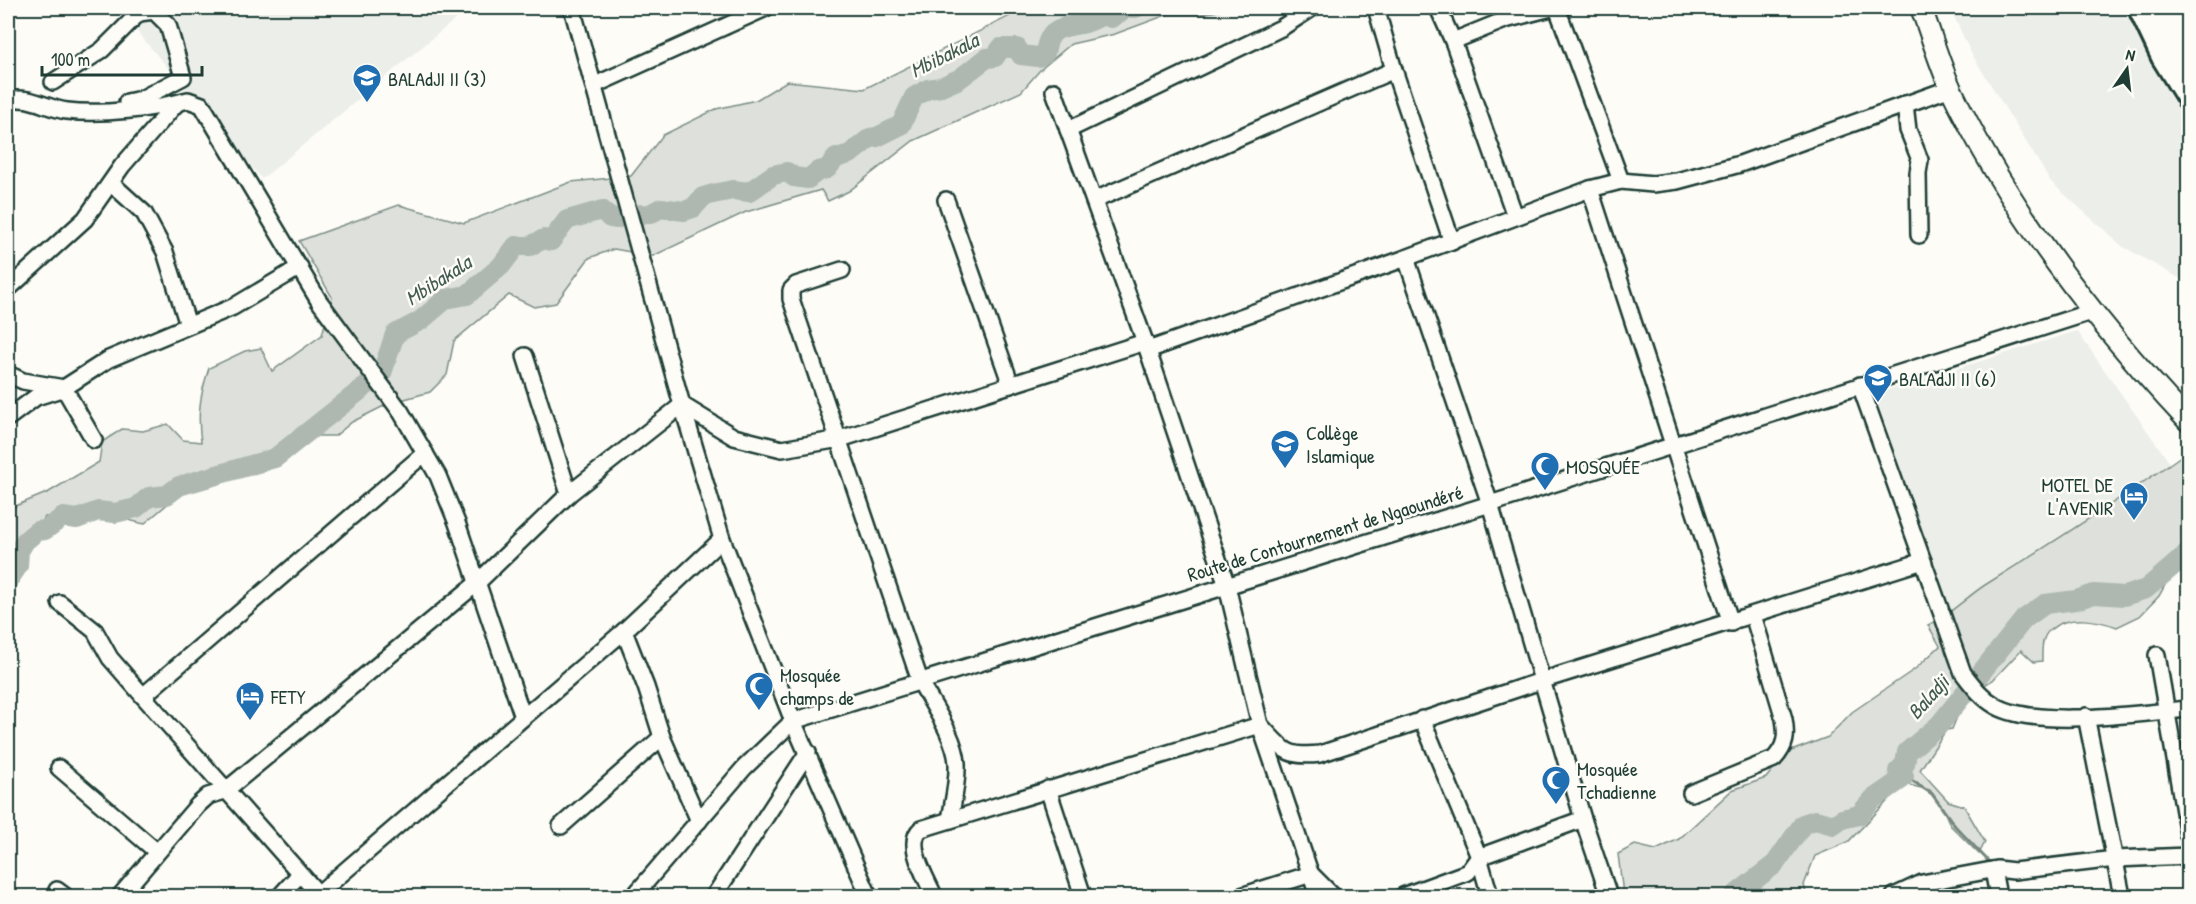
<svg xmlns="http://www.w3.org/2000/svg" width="2196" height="904" font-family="'Patrick Hand',sans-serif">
<rect width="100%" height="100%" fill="#fdfcf7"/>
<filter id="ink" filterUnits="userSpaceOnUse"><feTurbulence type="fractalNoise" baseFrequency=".0167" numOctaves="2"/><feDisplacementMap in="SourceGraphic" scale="12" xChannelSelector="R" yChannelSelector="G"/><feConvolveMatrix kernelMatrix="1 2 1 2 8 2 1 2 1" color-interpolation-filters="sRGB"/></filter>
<g filter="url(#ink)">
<!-- built -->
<g fill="#eceee9">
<path d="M 117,8 L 469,8 L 262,179 Z"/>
<path d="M 1950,8 L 2126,8 L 2152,63 L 2188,121 L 2188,283 L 2122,246 L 2051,182 L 1971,53 Z"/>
<path d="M 2077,331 L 2174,469 L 1952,616 L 1875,394 Z"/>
</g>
<!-- green -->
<g fill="#dde0db" stroke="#7e8e88" stroke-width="1.5">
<path d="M 1026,8 L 1234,8 L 1202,14 L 1169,14 L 1115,34 L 1071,44 L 1040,70 L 1021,92 L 913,141 L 849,191 L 828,201 L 821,190 L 746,212 L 653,256 L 614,249 L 589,258 L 556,303 L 534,307 L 509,295 L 454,341 L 447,375 L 430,392 L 390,403 L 352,422 L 335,436 L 302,436 L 276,464 L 184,490 L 144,524 L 101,513 L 45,517 L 21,557 L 8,588 L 8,509 L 49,492 L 99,462 L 102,442 L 122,429 L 143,431 L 168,424 L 183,440 L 201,442 C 197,414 200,395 209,368 L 245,351 L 261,348 L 272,371 L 322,335 L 332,297 L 299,241 L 399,205 L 464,223 L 571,182 L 631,176 L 663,135 L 716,109 L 756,100 L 787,81 L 864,89 Z"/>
<path d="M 2188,451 L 2188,543 L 2159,596 L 2140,616 L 2117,627 C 2098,620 2068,614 2050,630 C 2041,637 2042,651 2042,661 L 2034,662 L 2021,650 L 1993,680 L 1972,692 L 1961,707 L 1952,729 L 1946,730 L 1920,770 L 1948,801 L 1964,806 L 1985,842 L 1979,854 L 1950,825 L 1943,808 L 1930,790 L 1904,784 L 1848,842 L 1815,856 L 1804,885 L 1807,896 L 1620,896 L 1623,894 L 1618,854 L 1635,845 L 1656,850 L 1679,839 L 1732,790 L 1766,778 L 1786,753 L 1828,737 L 1852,712 L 1915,669 L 1940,646 L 1928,625 C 1950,615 1965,598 1985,585 C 2054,542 2122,498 2188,451 Z"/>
</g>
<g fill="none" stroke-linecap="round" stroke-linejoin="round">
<!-- stream -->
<path stroke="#75877f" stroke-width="3" d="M 1898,771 L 1932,794 L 1955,826 L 1993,866"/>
<!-- river -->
<g stroke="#aeb8b1" stroke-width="20">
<path d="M 8,581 L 18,566 L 19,551 L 25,541 L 37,531 L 45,530 L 63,517 L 77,519 L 98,511 L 115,513 L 136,508 L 149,497 L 167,495 L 179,486 L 275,458 L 382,373 L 395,334 L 420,321 L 446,299 L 467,295 L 501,266 L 516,246 L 530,246 L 544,239 L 551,241 L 567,220 L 602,210 L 610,218 L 616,219 L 624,215 L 650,214 L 661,208 L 684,211 L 693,208 L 703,197 L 713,194 L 733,190 L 749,192 L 773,175 L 787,172 L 794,177 L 808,179 L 818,171 L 827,169 L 836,158 L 850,154 L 870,138 L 877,137 L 901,125 L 914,97 L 928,89 L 941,87 L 959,79 L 987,58 L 995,57 L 1001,48 L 1017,48 L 1021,55 L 1038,57 L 1045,53 C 1049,28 1058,28 1081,24 C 1090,23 1096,18 1104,15 L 1111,18 L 1127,8 L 1136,8"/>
<path d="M 1734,896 L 1775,864 L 1803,824 L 1815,820 L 1834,825 L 1842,819 L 1859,815 L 1873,799 L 1902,779 L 1904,776 L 1898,771 L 1905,764 L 1907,752 L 1939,725 L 2024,619 L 2045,604 L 2076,600 L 2094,594 L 2124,596 L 2146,589 L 2188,553"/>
</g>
<!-- minor casing -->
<g stroke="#1f3d34" stroke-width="20">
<g id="minor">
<path d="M 572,8 L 682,405 L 722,539 L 793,721 L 869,896"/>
<path d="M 1376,8 L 1394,70 L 1452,242"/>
<path d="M 1438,8 L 1453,41 L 1515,216"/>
<path d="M 1557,8 L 1621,181"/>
<path d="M 1453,41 L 1505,20 L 1551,8"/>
<path d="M 53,82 L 102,50 L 139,13 L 154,11 L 168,25 L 183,77 L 141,99 L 127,102"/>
<path d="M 595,85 L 766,8"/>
<path d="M 1054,91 L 1145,342 L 1227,586 L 1260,725 L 1318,896"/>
<path d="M 8,100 C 30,95 45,108 67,111 C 100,115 156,109 188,100 L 202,105 L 319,301 L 401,412 L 438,476 L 457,523 L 523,717"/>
<path d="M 1905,104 L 1908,130 L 1920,160 L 1918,173 L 1919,235"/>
<path d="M 1068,130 L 1281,28 L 1312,8"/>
<path d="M 111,183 L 144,213 L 165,252 L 188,325"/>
<path d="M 946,200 L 1011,385"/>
<path d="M 1095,200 L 1394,70"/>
<path d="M 1406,258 L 1590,189"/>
<path d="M 842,270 L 796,285 L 791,290 L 791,299 L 920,681 C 932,705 955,736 957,763 C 958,782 953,801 950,820"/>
<path d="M 8,289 L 85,219 L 122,166 L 176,104"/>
<path d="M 1148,350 L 1406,258 L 1490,504 L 1583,819 L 1609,896"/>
<path d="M 525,356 L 569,494"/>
<path d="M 8,374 L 23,381 L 64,388 L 94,440"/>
<path d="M 1860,385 L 1963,673 C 1973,686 1982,698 1996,706 C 2037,729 2140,713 2188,709"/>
<path d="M 8,418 L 36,397 L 64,388 L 109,359 L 233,307 L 300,267"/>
<path d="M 60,603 L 95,631 L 110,658 L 143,696 L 320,896"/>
<path d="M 1731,623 L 1590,189 L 1621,181 L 1653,184 L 1677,181 L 1740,164 L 1951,88"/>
<path d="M 624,631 L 646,687 L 662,737 L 699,821"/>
<path d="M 2157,655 L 2188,835"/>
<path d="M 143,696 L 425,453"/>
<path d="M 2086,716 L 2122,896"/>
<path d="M 1422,719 L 1479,857 L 1490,896"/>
<path d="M 59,768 L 156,851"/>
<path d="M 1048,789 L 1083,896"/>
<path d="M 1691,793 L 1774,759 C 1786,746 1787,736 1784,719 L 1753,615"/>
<path d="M 561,826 L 662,737"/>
<path d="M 1993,870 L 1998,896"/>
<path d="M 57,890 L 65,896"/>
<path d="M 318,894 L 624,631 L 722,539"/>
<path d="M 120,896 L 198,805 L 208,796 L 225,791 L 476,584 L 569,494 L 682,405 L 734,437 L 782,449 L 840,439 L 1145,342"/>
<path d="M 280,896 L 299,875"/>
<path d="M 634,896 L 744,768 L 793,721 L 1490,504 L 2094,311"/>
<path d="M 714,896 L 808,752"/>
<path d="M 934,896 C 927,879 904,843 921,829 L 1260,725 C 1283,749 1285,758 1320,754 L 1544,680 L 1923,561"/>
<path d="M 1241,896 L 1311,874 L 1333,896"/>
<path d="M 1403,896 L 1468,872 L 1479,857 L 1583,819"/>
<path d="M 1894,896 L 1922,883 L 1997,869 L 2014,871 L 2115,859 L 2188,856"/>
</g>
</g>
<!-- major casing -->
<g stroke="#1f3d34" stroke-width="24">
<path id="major" d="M 1921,8 C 1931,34 1939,63 1951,89 C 2009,211 2096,323 2188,421"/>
</g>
<!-- minor -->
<use href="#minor" stroke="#fdfcf7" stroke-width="15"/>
<!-- major -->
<use href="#major" stroke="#fdfcf7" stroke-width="20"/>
<!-- rail -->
<path stroke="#1f3d34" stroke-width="3" d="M 2126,8 L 2152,63 L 2188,121"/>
</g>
</g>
<!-- icons -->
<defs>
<g id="school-pin" transform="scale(1.5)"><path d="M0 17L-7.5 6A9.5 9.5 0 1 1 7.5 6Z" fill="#1f6fb2" stroke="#fdfcf7"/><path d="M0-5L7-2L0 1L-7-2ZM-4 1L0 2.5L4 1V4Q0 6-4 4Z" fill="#fff"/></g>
<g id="mosque-pin" transform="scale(1.5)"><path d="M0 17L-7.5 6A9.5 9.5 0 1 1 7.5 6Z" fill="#1f6fb2" stroke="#fdfcf7"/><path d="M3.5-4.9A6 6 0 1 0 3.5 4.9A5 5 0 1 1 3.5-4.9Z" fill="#fff"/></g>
<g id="hotel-pin" transform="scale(1.5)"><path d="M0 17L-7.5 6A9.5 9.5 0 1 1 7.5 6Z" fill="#1f6fb2" stroke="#fdfcf7"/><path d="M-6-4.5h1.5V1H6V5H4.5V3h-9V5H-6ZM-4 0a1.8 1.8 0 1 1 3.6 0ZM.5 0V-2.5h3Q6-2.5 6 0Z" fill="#fff"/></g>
</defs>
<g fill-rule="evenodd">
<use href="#school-pin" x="367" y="78"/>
<use href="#school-pin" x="1878" y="378"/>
<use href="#school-pin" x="1285" y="444"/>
<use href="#mosque-pin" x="1545" y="466"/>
<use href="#hotel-pin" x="2134" y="496"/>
<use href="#mosque-pin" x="759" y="686"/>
<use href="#hotel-pin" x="250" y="696"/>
<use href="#mosque-pin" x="1556" y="780"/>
</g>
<g text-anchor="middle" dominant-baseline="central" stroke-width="5" stroke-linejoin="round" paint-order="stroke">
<!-- poi labels -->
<g font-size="20" fill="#1f3d34" stroke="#fdfcf7" text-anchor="start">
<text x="388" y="78">BALAdJI II (3)</text>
<text x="1899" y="378">BALAdJI II (6)</text>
<text x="1306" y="432">Collège<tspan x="1306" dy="23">Islamique</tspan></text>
<text x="1566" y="466">MOSQUÉE</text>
<text x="2113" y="484" text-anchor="end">MOTEL DE<tspan x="2113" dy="23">L'AVENIR</tspan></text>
<text x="780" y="674">Mosquée<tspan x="780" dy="23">champs de</tspan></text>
<text x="271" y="696">FETY</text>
<text x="1577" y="768">Mosquée<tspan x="1577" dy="23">Tchadienne</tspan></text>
</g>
<!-- street labels -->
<g font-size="20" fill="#1f3d34" stroke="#fdfcf7">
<text transform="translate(1325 533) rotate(-17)">Route de Contournement de Ngaoundéré</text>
</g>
<!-- water labels -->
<g font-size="21" font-style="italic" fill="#435c53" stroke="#fdfcf7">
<text transform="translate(944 55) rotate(-27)">Mbibakala</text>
<text transform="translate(438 280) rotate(-33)">Mbibakala</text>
<text transform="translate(1928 697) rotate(-48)">Baladji</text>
</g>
</g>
<!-- margin -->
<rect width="2196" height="904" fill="none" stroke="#fdfcf7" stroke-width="30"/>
<rect x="15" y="15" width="2166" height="874" fill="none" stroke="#1f3d34" stroke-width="2" filter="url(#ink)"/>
<!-- north arrow -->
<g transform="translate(2127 69) rotate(14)" stroke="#fdfcf7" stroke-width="4.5" paint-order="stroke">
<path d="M0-4.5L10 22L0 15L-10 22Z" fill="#1f3d34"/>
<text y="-9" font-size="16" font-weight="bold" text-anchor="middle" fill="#1f3d34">N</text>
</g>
<!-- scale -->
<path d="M42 66v9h160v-9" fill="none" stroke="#1f3d34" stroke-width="3"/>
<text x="51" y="66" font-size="18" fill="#1f3d34" stroke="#fdfcf7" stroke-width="4.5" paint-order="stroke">100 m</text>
</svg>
